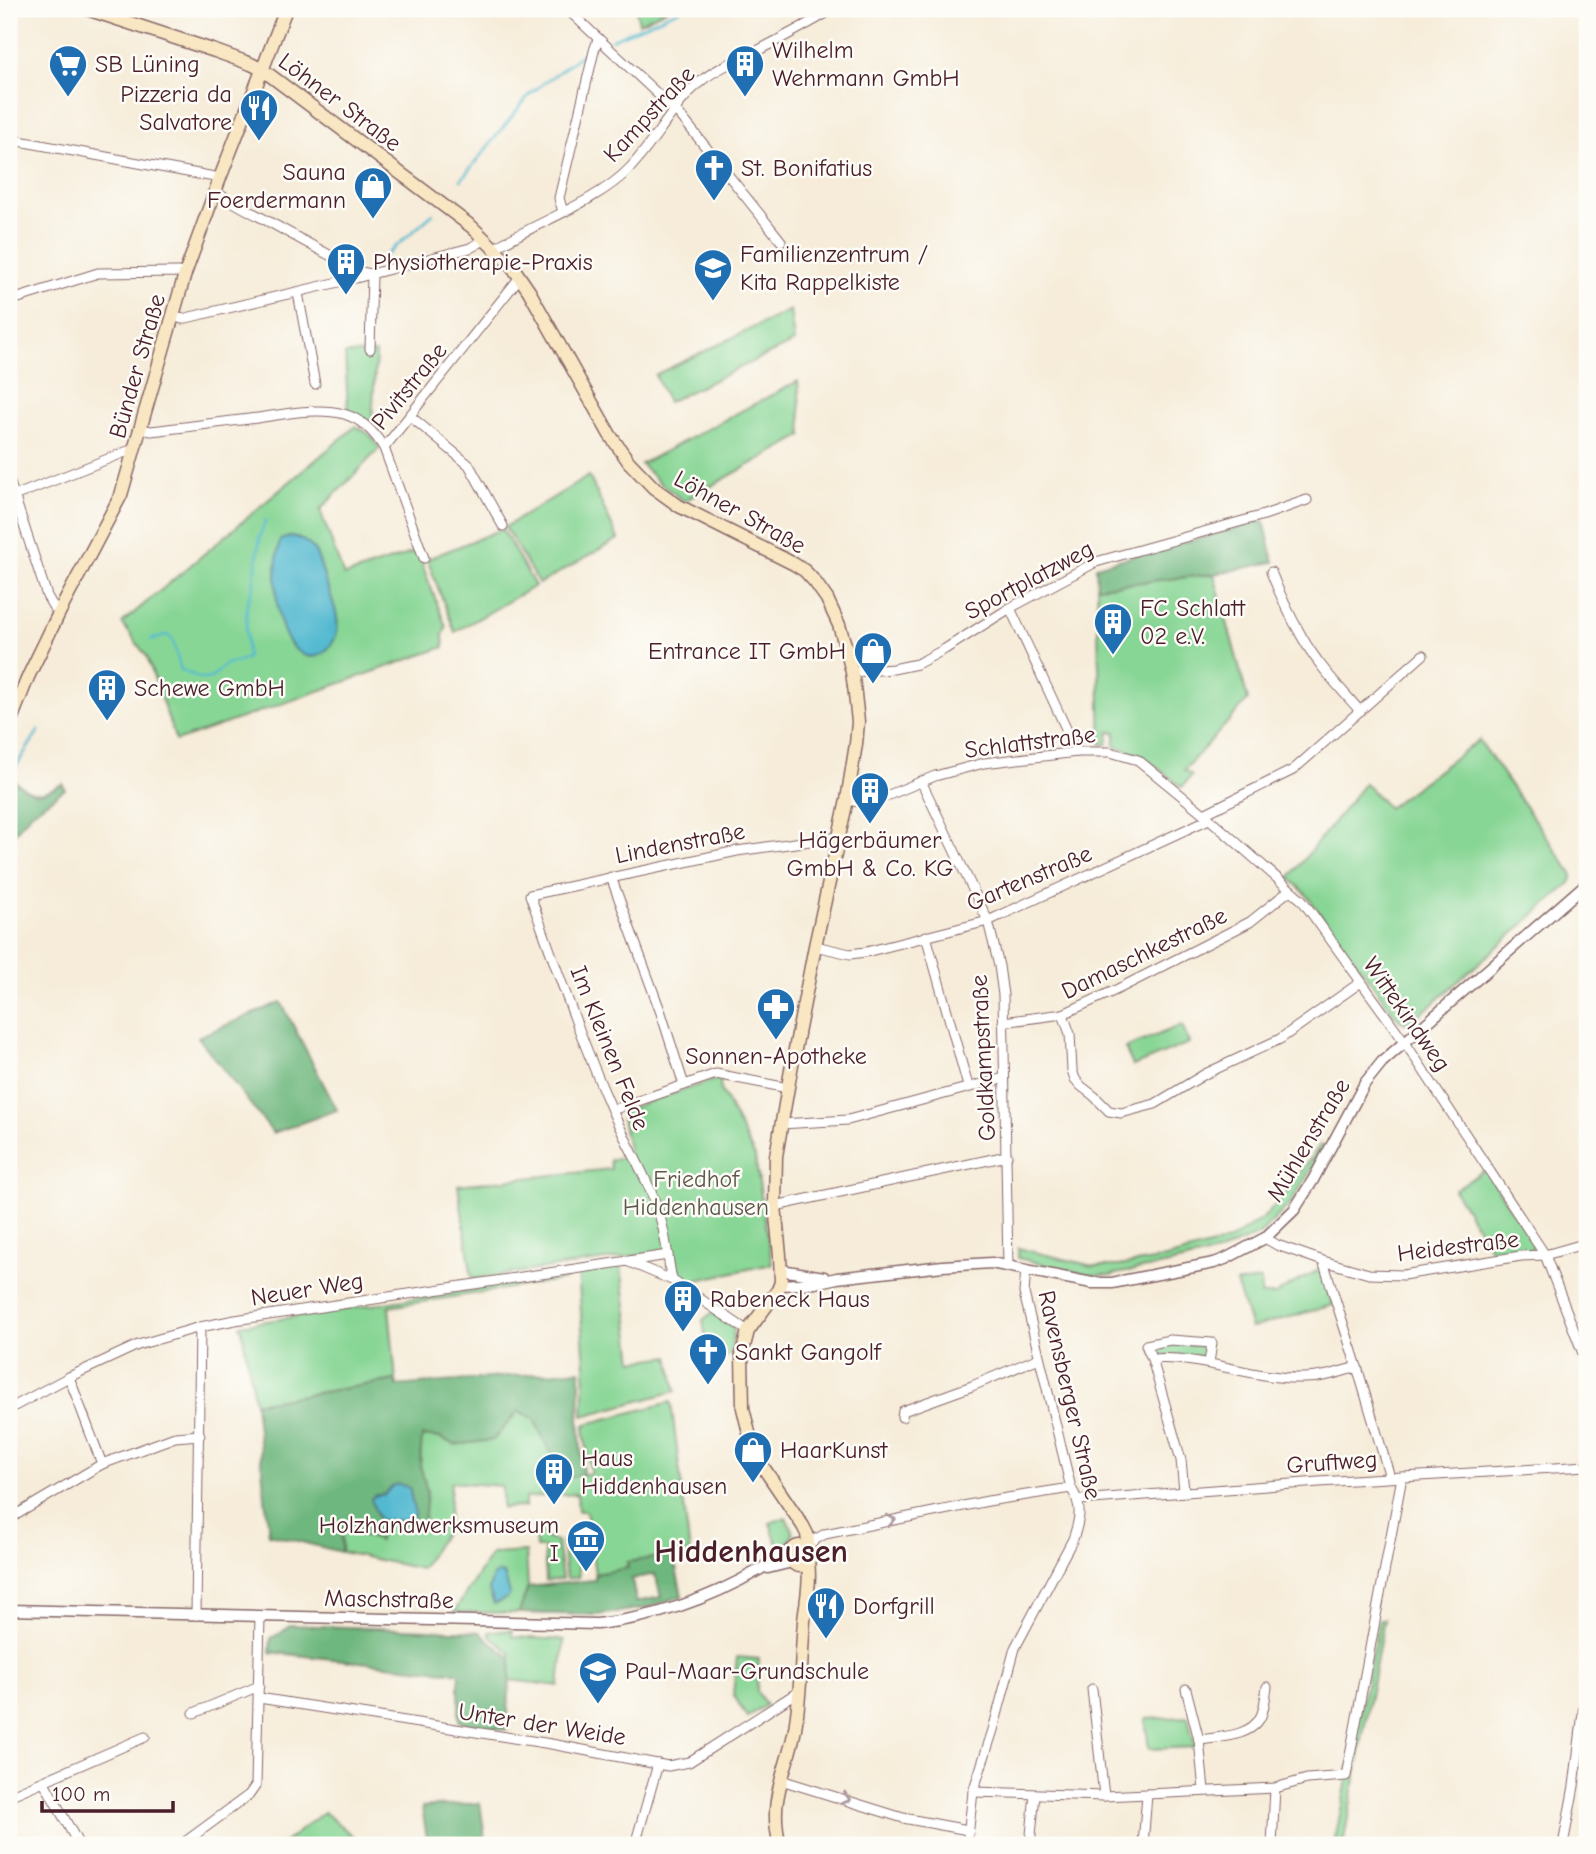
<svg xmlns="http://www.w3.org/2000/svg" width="1596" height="1854" font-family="'Comic Neue',sans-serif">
<rect width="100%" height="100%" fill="#fdfcf7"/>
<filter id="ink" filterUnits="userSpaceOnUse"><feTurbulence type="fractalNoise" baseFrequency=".0143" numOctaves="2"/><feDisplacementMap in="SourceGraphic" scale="14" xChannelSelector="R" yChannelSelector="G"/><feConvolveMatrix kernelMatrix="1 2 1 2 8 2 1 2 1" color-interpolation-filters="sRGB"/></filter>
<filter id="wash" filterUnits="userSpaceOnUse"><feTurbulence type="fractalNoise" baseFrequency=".00686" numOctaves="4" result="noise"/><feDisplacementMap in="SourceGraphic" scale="28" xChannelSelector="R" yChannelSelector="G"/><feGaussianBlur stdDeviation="1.57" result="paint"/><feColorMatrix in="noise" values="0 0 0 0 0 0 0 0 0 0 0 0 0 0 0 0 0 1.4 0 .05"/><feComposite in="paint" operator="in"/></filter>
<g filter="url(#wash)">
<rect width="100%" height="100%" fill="#f6ecd9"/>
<!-- green -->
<g fill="#88d695" stroke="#697a60" stroke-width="2" fill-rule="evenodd">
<path d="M 636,9 L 668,9 L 639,23 Z"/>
<path d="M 790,310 L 794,342 L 668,402 L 655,375 Z"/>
<path d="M 376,353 L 372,423 L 348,411 L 345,354 Z"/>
<path d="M 798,381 L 802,436 L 684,501 L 661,484 L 641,464 Z"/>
<path d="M 356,426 L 369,434 L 380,448 L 320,510 L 344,576 L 417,551 L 446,627 L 443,636 L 444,647 L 176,741 L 147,657 L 122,623 Z"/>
<path d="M 589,476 L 618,539 L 539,584 L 505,527 Z"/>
<path d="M 502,529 L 535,586 L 455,632 L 427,559 Z"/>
<path d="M 1214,574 L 1248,700 L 1184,770 L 1192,775 L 1182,787 L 1141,755 L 1114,746 L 1116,732 L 1109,732 L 1107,745 L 1101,744 L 1097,587 Z"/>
<path d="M 1479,740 L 1572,874 L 1572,879 L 1569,884 L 1414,1020 L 1405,1023 L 1399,1020 L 1305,893 L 1289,878 L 1365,783 L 1388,808 Z"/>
<path d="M 1182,1025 L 1189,1043 L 1133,1066 L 1125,1048 Z"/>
<path d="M 717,1079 L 721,1080 L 720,1086 L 722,1092 L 755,1157 L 772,1264 L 688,1282 C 673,1278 673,1264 671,1251 L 472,1279 L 458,1185 L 611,1169 L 610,1160 L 629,1155 L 622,1117 L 624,1110 Z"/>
<path d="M 1320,1145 L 1324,1148 L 1291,1203 L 1260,1234 L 1217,1253 L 1169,1264 L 1110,1275 L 1094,1275 L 1066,1270 L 1018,1258 L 1018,1248 L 1093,1266 L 1118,1266 L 1166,1258 L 1228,1241 L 1263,1218 L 1286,1193 Z"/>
<path d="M 1485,1170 L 1534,1244 L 1530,1251 L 1495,1256 L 1454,1190 Z"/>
<path d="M 621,1266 L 633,1361 L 669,1356 L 676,1391 L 583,1416 L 585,1367 L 578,1271 Z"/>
<path d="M 1321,1269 L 1333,1305 L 1251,1328 L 1236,1283 L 1261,1280 L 1261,1295 L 1275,1295 L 1290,1285 Z"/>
<path d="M 568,1273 L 568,1279 L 389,1307 L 396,1380 L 255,1403 L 242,1331 L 240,1325 L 470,1290 L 477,1288 Z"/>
<path d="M 713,1312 L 734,1327 L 731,1354 L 725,1357 L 711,1353 L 706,1342 L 703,1320 Z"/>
<path d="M 1188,1344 L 1206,1347 L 1205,1351 L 1201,1357 C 1185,1354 1169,1356 1153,1354 L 1152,1349 L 1165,1345 Z"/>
<path d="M 671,1402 L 690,1553 L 627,1563 L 628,1568 L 595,1574 L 586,1511 L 578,1511 L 577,1494 L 560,1495 L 559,1490 L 545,1491 L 545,1496 L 525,1498 L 525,1507 L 502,1508 L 502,1486 L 451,1482 L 448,1528 L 421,1569 L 341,1552 L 342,1527 L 379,1540 L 379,1526 L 427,1492 L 420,1465 L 421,1436 L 441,1438 L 455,1445 L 518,1411 L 534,1419 L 563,1478 L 591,1473 L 588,1460 L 584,1428 L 586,1424 Z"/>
<path d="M 786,1517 L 793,1533 L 789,1542 L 779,1549 L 770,1523 Z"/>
<path d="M 579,1526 L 582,1542 L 575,1544 L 579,1577 L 566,1579 L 562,1541 L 569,1537 L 574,1527 Z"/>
<path d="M 535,1531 L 542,1531 L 547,1538 L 557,1542 L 562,1579 L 546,1581 L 544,1548 L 536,1548 Z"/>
<path d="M 526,1552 L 528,1587 L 519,1613 L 454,1612 L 491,1554 ZM 493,1576 L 507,1598 L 494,1604 L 489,1590 Z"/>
<path d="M 1379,1619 L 1384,1619 L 1343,1845 L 1334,1845 Z"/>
<path d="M 512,1630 L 512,1637 L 564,1640 L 559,1686 L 510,1680 L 511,1653 L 489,1635 L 489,1632 Z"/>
<path d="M 737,1657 L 759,1659 L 757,1691 L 766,1705 L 747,1717 L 733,1694 Z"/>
<path d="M 1188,1717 L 1195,1747 L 1149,1749 L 1145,1719 Z"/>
<path d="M 324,1812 L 364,1845 L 281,1845 L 319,1816 Z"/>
</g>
<!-- forest -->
<g fill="#6eb77e" stroke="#5c6b54" stroke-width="2" fill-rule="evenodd">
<path d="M 1264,521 L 1274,562 L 1214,574 L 1097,587 L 1096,566 Z"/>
<path d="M 9,777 C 34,795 34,798 63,784 L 65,789 L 31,813 L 9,840 Z"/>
<path d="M 281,1002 L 337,1110 L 273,1133 L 198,1037 Z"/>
<path d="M 580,1370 L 579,1422 L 583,1475 L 563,1478 L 534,1419 L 519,1411 L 493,1440 L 455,1445 L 441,1438 L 422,1436 L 420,1465 L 427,1492 L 424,1523 L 380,1526 L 379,1541 L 342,1527 L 341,1552 L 269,1534 L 255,1403 L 396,1380 L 397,1386 ZM 410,1488 L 410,1498 L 412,1503 L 379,1520 L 372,1499 L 374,1496 Z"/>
<path d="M 673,1555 L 682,1596 L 646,1608 L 597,1615 L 519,1613 L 528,1587 L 595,1580 L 595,1574 L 628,1568 L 627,1562 ZM 655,1574 L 661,1597 L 636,1602 L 632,1579 Z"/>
<path d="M 290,1625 L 481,1632 L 481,1634 L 511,1658 L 507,1730 L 459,1722 L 459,1673 L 270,1652 L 271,1638 L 281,1633 Z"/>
<path d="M 480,1803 L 486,1845 L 428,1845 L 422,1807 Z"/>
</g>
<!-- water -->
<g fill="#52b9d0" stroke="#4e6c7e" stroke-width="2">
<path d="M 292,536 C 317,543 318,557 325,580 C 334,605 349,633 323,653 C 313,660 303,656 295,649 C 272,628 274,567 280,540 Z"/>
<path d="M 399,1484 L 410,1488 C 410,1499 415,1506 414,1516 L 404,1521 L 379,1520 L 371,1499 L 374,1496 L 385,1494 L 392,1486 Z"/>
<path d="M 498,1573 L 504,1574 L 510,1594 L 507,1598 L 494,1604 L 489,1590 L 493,1576 Z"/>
</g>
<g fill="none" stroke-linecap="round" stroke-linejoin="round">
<!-- stream -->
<g stroke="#52b9d0" stroke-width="2.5">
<path d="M 611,40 L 681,9"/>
<path d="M 461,180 L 531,93 L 589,49"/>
<path d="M 377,263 L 433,214"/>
<path d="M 151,640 L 166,635 L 172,638 L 181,670 L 202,679 L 211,678 L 226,664 L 240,661 L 247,658 L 246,628 L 247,604 L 253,588 L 260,536 L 266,520"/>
<path d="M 15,768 L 39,730"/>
</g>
</g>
</g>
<g filter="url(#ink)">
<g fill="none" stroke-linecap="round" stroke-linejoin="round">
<!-- minor casing -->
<g stroke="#866768" stroke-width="11">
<g id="minor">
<path d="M 567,9 L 680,115 L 781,241"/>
<path d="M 9,142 L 19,141 L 220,178"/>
<path d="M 215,192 L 360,272 L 372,274 L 370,349"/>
<path d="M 563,212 L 559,198 L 594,51 L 598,39"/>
<path d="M 495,248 C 535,223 597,202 629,169 C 655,142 672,106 701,81 C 716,69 735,61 753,53 C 780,39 807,25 833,9"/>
<path d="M 298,293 L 315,384"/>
<path d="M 9,301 L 98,273 L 179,272 L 185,274"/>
<path d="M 173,316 L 182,319 L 356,278 L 470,248 L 486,239"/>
<path d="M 410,416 L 469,465 L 503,526"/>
<path d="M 141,429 L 151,431 C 186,427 222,422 258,418 C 285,414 317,407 344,414 C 361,419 375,433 384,448 L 424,558"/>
<path d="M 384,448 L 520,277"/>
<path d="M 9,480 L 47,596 L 54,608 L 60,611"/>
<path d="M 9,498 L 128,451 L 134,452"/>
<path d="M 1271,572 C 1280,595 1290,616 1302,637 C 1317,664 1340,688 1360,711"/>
<path d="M 1010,608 L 1077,752"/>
<path d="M 852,672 L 893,669 L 917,664 L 945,649 L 1010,608 L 1096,562 L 1264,515 L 1307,500"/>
<path d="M 921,781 L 988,921 L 999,966 L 1003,995 L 1008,1266"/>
<path d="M 847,800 L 860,802 L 884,797 L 935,776 L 984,763 L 1077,752 L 1110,752 L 1138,760 L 1204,814 L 1302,900 L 1404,1041 L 1545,1255 L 1587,1364"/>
<path d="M 1204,814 L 1293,770 L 1423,655"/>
<path d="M 611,877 L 661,1013 L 684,1085"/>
<path d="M 926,936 L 968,1086"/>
<path d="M 815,946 L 850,954 L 866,952 L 988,921 L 1209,819"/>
<path d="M 1063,1014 L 1070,1034 L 1072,1070 L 1075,1079 L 1081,1086 L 1094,1096 L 1109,1111 L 1121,1113 L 1155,1104 L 1205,1074 L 1280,1039 L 1361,982"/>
<path d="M 1003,1022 L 1063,1014 L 1118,989 L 1250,922 L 1290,890"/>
<path d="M 612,1110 L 716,1074 L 788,1088"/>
<path d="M 781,1124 L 848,1120 L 1004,1078"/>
<path d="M 775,1206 L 1007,1156"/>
<path d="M 1265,1238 L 1277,1245 L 1323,1261 L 1369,1274 L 1403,1275 L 1521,1256 L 1545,1255 L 1587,1243"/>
<path d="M 1323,1261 L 1357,1367 L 1390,1477"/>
<path d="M 629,1262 L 672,1280 L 748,1331"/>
<path d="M 672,1280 C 667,1254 665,1227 655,1202 C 643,1170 625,1141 612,1110 C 581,1040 556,967 530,895 L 737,851 L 839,837"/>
<path d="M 1152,1359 C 1203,1355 1253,1380 1304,1378 C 1323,1378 1339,1372 1357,1367"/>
<path d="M 69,1377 L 102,1464"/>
<path d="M 9,1409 L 69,1377 L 138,1345 L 200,1327 L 235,1320 L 668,1255"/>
<path d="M 902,1417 L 903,1411 L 972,1386 L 1039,1358"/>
<path d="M 1184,1491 L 1181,1460 L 1152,1359 L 1146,1345 L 1170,1340 L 1212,1343 L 1209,1363"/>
<path d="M 1079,1500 L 1319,1482 L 1587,1466"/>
<path d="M 9,1519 L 102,1464 L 175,1437 L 200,1435"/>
<path d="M 809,1546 L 816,1539 L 825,1534 L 988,1501 L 1071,1488"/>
<path d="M 196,1615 L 200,1327"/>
<path d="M 1092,1689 L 1104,1796"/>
<path d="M 1186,1689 L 1199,1740 L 1204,1790"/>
<path d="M 259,1698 L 551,1744 L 668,1766 L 689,1762 L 798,1692"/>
<path d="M 194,1713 L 259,1686"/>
<path d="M 1199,1740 C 1219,1737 1252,1737 1261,1716 C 1265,1707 1265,1697 1267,1687"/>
<path d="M 781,1780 L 903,1818 L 968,1830"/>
<path d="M 44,1782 L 79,1845"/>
<path d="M 973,1792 L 1104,1796 L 1147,1794 L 1275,1788 L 1307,1779 L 1346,1776 L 1402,1477"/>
<path d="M 9,1796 L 145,1737"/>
<path d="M 181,1845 L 249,1795 L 256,1785 L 260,1616"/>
<path d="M 635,1845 L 658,1764"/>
<path d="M 967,1845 L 973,1792 L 993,1730 L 1015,1648 L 1073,1539 C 1080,1519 1083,1506 1071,1488 L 1024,1293 L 1026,1269"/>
<path d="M 1030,1845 L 1035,1794"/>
<path d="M 1143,1845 L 1147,1794"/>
<path d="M 1272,1845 L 1275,1788"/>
<path d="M 1563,1845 L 1574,1786 L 1587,1680"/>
</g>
</g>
<!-- tertiary casing -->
<g stroke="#866768" stroke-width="13">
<g id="tertiary">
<path d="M 781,1270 L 824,1277"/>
<path d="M 780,1285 L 815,1283 L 837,1278 L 943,1266 L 991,1263 L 1092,1283 L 1112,1283 L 1214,1263 L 1225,1259 L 1265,1238 L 1294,1210 L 1313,1180 L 1365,1083 L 1382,1062 L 1587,883"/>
<path d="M 768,1568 L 792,1562"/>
<path d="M 9,1610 L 597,1624 C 654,1618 709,1599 759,1570 C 770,1563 780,1556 791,1550"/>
</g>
</g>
<!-- secondary casing -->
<g stroke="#866768" stroke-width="15">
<g id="secondary">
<path d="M 87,9 L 215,51 L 251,64 L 263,70 L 472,227 L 512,266 L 529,291 L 610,435 L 629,462 L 654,488 L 679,506 L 794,564 L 805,571 L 815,582 L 827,599 L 839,625 L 846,648 L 852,672 L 855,694 L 858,722 L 856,744 L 847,800 L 815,946 L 791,1070 L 776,1156 L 775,1206 L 780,1255 L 781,1282 L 778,1290 L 748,1331 L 742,1354 L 743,1408 L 752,1445 L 761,1464 L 803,1526 L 807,1534 L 809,1550"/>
<path d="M 9,725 L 28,677 L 60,611 L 121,495 L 185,274 L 220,178 L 286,9"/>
<circle cx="800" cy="1556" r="10"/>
<path d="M 780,1845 C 768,1801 785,1776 794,1734 C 801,1699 801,1657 804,1621 C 806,1601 811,1582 808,1562"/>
</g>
</g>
<!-- minor -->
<use href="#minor" stroke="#fff" stroke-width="9"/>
<!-- tertiary -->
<use href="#tertiary" stroke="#fff" stroke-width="10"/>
<!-- secondary -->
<use href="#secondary" stroke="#f9e7c3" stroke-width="12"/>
</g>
<!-- one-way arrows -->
<defs><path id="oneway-chevron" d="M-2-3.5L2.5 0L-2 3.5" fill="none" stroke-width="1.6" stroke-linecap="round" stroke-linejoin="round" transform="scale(1.75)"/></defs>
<g stroke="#ae9aa0">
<use href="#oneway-chevron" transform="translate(891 1520) rotate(-11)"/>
<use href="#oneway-chevron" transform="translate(846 1799) rotate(18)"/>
</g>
</g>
<!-- icons -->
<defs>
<g id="supermarket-pin" transform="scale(2.0125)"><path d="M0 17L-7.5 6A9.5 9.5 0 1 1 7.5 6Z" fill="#1f6fb2" stroke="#fdfcf7"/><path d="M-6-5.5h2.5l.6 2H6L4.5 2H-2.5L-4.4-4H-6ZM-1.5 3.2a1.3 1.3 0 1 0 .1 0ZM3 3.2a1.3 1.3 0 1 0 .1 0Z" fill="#fff"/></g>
<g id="building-pin" transform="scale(2.0125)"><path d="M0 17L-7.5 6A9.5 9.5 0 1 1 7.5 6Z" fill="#1f6fb2" stroke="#fdfcf7"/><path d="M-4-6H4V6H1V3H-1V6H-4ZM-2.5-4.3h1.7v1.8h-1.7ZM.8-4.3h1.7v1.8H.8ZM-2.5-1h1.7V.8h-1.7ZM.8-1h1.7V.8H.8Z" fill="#fff"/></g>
<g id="restaurant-pin" transform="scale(2.0125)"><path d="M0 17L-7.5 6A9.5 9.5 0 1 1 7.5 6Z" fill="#1f6fb2" stroke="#fdfcf7"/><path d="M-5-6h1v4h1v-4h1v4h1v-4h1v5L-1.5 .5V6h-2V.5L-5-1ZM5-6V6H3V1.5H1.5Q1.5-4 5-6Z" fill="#fff"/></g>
<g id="church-pin" transform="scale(2.0125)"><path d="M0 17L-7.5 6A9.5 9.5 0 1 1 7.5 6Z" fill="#1f6fb2" stroke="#fdfcf7"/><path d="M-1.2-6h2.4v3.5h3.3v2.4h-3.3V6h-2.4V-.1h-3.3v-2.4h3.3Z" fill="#fff"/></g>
<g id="shop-pin" transform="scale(2.0125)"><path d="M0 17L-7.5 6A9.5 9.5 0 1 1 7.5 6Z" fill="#1f6fb2" stroke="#fdfcf7"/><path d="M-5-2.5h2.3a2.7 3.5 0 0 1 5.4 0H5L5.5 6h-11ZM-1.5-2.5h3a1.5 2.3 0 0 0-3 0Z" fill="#fff"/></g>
<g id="school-pin" transform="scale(2.0125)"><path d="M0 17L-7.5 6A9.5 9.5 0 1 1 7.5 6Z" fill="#1f6fb2" stroke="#fdfcf7"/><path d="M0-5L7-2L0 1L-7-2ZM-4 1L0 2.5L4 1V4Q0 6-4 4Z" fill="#fff"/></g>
<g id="pharmacy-pin" transform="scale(2.0125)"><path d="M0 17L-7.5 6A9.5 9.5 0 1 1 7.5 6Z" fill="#1f6fb2" stroke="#fdfcf7"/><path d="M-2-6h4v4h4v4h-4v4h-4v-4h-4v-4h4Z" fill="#fff"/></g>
<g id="museum-pin" transform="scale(2.0125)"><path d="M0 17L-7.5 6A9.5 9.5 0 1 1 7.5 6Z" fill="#1f6fb2" stroke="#fdfcf7"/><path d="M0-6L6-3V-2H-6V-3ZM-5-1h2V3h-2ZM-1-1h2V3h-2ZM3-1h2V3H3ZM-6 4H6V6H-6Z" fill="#fff"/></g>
</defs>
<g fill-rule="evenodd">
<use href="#supermarket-pin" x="68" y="64"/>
<use href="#building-pin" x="745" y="64"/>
<use href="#restaurant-pin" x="259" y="108"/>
<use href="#church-pin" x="714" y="168"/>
<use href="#shop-pin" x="373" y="186"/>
<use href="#building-pin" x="346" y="262"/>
<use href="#school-pin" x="713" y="268"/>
<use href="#building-pin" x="1113" y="622"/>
<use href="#shop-pin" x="873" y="651"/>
<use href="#building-pin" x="107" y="688"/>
<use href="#building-pin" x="870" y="791"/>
<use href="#pharmacy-pin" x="776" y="1007"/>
<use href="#building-pin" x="683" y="1299"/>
<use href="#church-pin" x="708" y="1352"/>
<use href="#shop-pin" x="753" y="1450"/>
<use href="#building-pin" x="554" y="1472"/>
<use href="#museum-pin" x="586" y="1539"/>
<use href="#restaurant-pin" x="826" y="1606"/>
<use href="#school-pin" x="598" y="1671"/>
</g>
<g text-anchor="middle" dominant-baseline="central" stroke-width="5" stroke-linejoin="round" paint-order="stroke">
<!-- poi labels -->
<g font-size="24" fill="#4a1f2b" stroke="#fdfcf7" text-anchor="start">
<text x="772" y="50">Wilhelm<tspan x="772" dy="28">Wehrmann GmbH</tspan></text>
<text x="95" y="64">SB Lüning</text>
<text x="232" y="94" text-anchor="end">Pizzeria da<tspan x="232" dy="28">Salvatore</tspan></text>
<text x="741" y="168">St. Bonifatius</text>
<text x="346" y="172" text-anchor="end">Sauna<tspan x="346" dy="28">Foerdermann</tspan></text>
<text x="740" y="254">Familienzentrum /<tspan x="740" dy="28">Kita Rappelkiste</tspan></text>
<text x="373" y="262">Physiotherapie-Praxis</text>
<text x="1140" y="608">FC Schlatt<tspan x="1140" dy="28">02 e.V.</tspan></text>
<text x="846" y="651" text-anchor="end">Entrance IT GmbH</text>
<text x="134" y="688">Schewe GmbH</text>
<text x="870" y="840" text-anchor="middle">Hägerbäumer<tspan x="870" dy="28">GmbH &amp; Co. KG</tspan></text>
<text x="776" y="1056" text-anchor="middle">Sonnen-Apotheke</text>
<text x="710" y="1299">Rabeneck Haus</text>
<text x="735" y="1352">Sankt Gangolf</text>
<text x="780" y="1450">HaarKunst</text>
<text x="581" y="1458">Haus<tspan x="581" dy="28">Hiddenhausen</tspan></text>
<text x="559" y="1525" text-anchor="end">Holzhandwerksmuseum<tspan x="559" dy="28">I</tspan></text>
<text x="853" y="1606">Dorfgrill</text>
<text x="625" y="1671">Paul-Maar-Grundschule</text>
</g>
<!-- street labels -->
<g font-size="24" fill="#4a1f2b" stroke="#fdfcf7">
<text transform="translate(340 102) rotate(37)">Löhner Straße</text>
<text transform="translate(649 114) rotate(-47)">Kampstraße</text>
<text transform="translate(137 366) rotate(-74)">Bünder Straße</text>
<text transform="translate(409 386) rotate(-51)">Pivitstraße</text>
<text transform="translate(740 512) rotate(29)">Löhner Straße</text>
<text transform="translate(1029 580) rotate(-28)">Sportplatzweg</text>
<text transform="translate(1030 742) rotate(-7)">Schlattstraße</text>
<text transform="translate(680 843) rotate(-11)">Lindenstraße</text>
<text transform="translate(1029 878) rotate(-23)">Gartenstraße</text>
<text transform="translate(1144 953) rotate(-26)">Damaschkestraße</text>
<text transform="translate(1407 1014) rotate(55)">Wittekindweg</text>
<text transform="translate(610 1048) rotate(68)">Im Kleinen Felde</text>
<text transform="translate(983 1058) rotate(-93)">Goldkampstraße</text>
<text transform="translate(1308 1140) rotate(-59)">Mühlenstraße</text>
<text transform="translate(1458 1246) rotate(-7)">Heidestraße</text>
<text transform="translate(307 1289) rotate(-9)">Neuer Weg</text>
<text transform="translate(1070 1395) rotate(77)">Ravensberger Straße</text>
<text transform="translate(1332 1462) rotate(-4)">Gruftweg</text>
<text transform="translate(389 1599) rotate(1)">Maschstraße</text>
<text transform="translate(542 1724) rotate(9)">Unter der Weide</text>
</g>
<!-- park labels -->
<g font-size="24" fill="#5d564b" stroke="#fdfcf7">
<text x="696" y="1179">Friedhof<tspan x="696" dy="28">Hiddenhausen</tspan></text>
</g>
<!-- district labels -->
<g font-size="32" font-weight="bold" fill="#4a1f2b" stroke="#fdfcf7">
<text x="751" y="1551">Hiddenhausen</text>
</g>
</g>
<!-- margin -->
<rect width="1596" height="1854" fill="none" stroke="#fdfcf7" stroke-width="35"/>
<!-- scale -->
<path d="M42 1801v10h131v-10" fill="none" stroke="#4a1f2b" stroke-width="3.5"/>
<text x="52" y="1801" font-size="21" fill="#4a1f2b" stroke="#fdfcf7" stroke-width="5" paint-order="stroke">100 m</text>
</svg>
